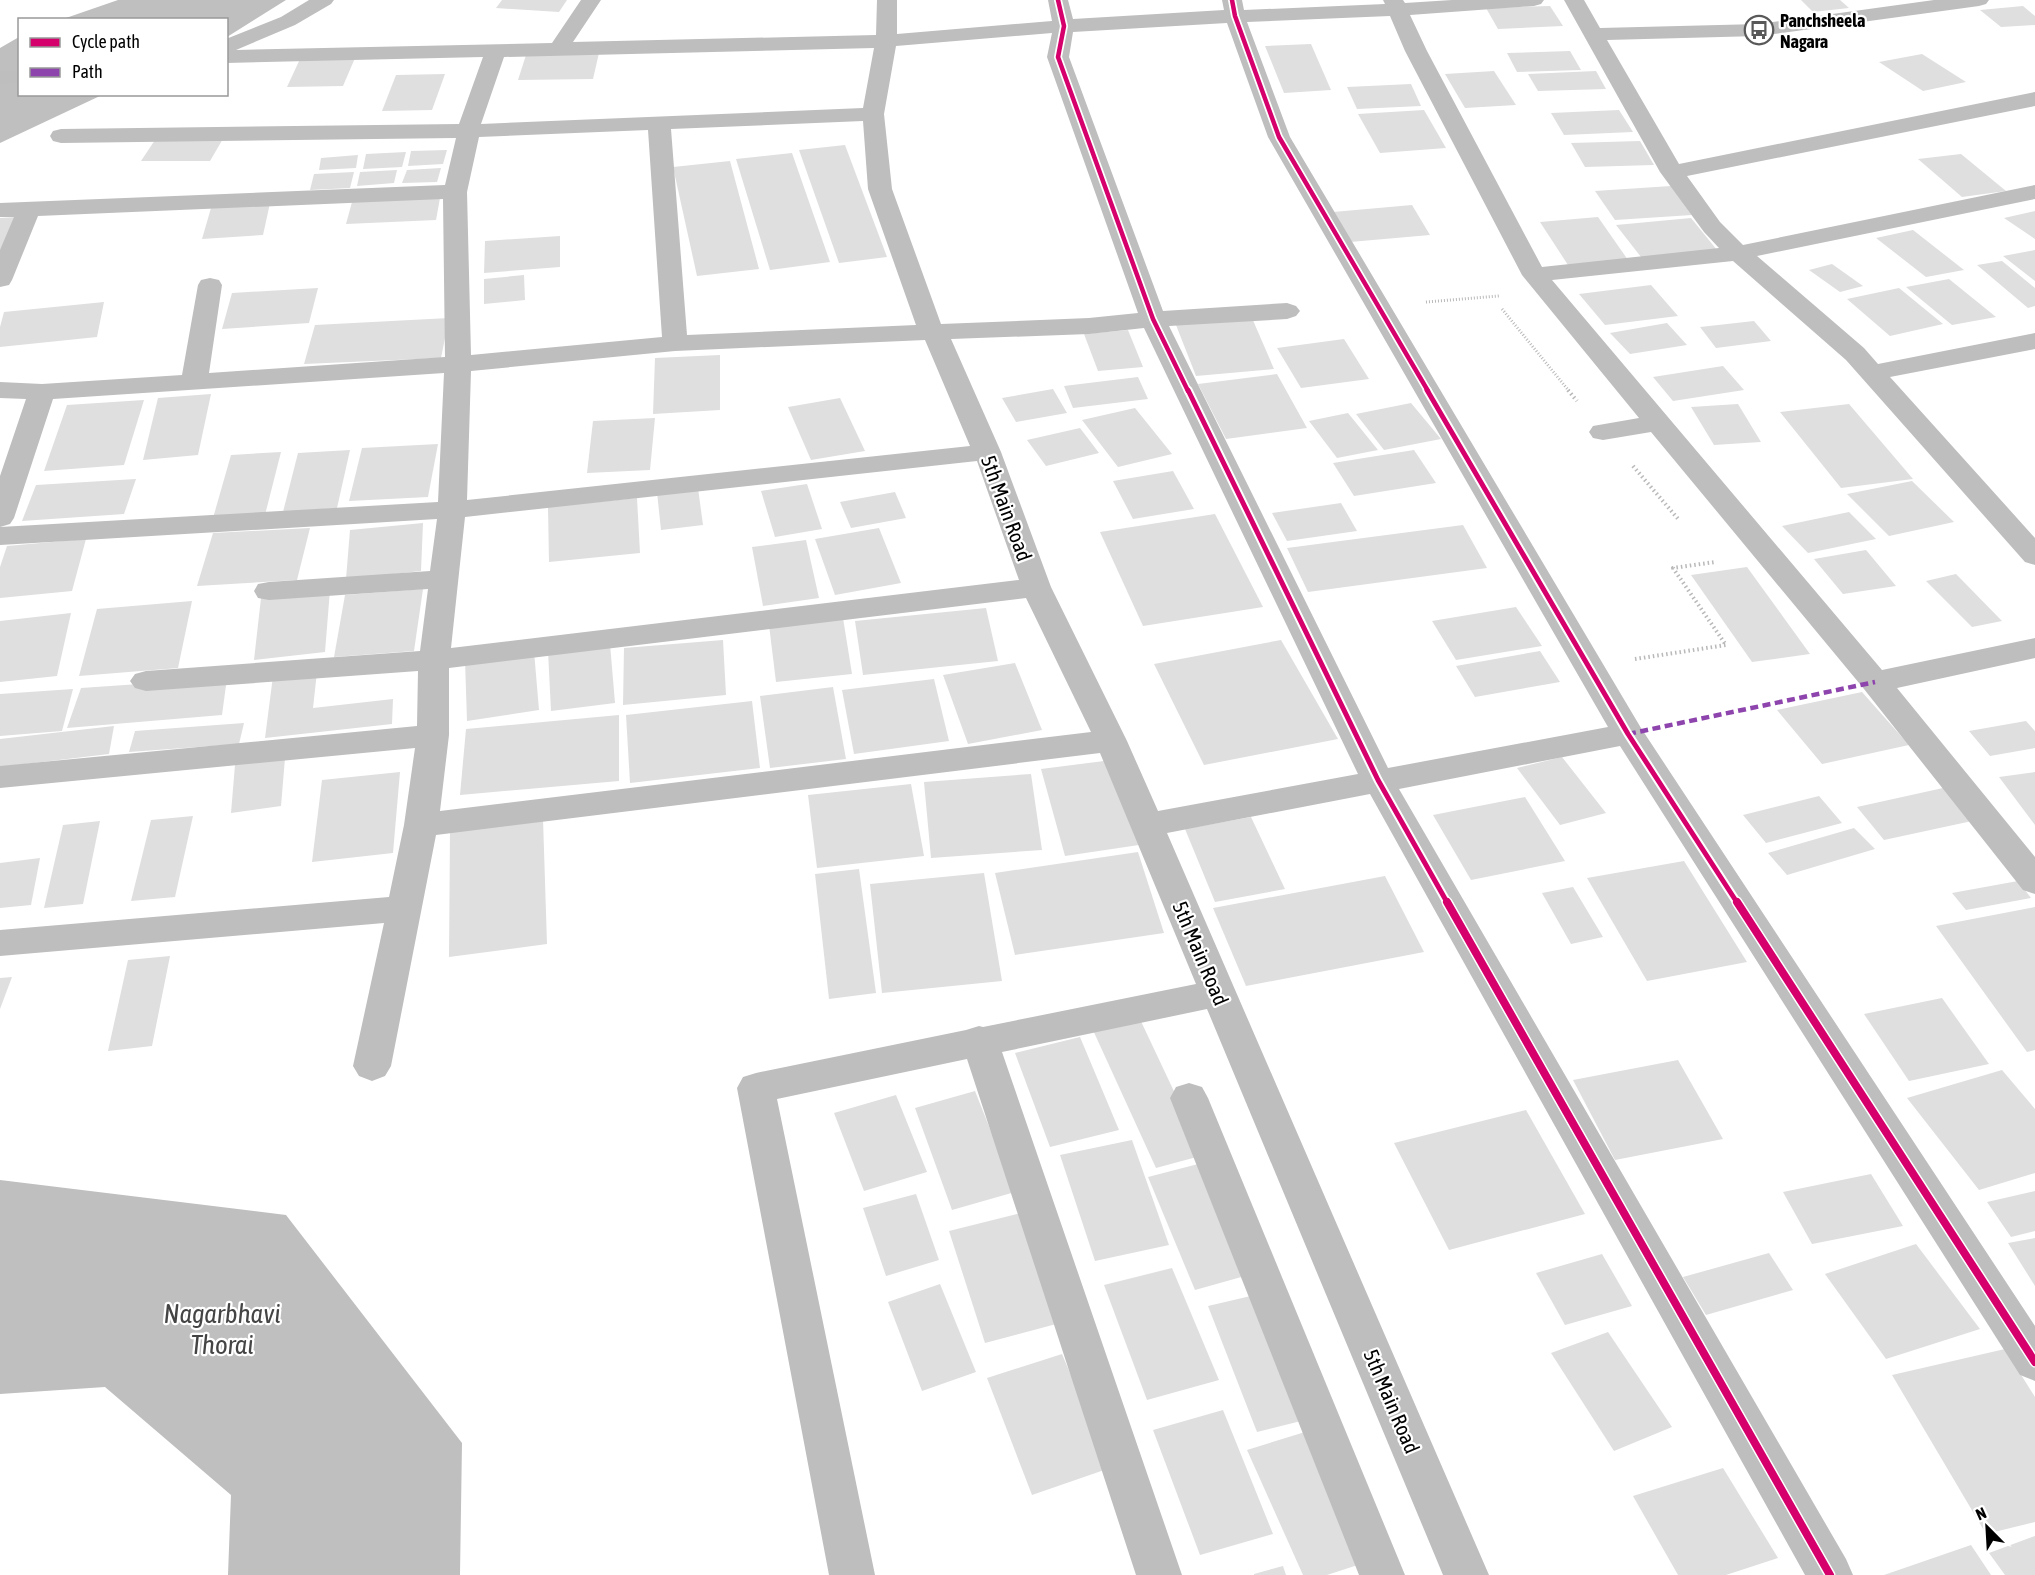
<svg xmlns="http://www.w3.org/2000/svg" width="2035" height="1575" font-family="'Asap Condensed',sans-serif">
<rect width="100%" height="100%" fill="#fff"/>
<!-- water -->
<g fill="#bfbfbf">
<path d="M 118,0 L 286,0 L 227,37 L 226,20 L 63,19 Z"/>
<path d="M 19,37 L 20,94 L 102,95 L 0,143 L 0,48 Z"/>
<path d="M 0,1180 L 286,1215 L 462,1443 L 460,1575 L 228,1575 L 231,1495 L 105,1387 L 0,1394 Z"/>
</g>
<!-- building -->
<g fill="#dfdfdf">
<path d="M 502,0 L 567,0 L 559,12 L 496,8 Z"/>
<path d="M 1801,0 L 1840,0 L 1849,8 L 1813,12 Z"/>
<path d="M 1550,6 L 1563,26 L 1498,29 L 1486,8 Z"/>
<path d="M 2023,6 L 2035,16 L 2035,25 L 2001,27 L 1980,10 Z"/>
<path d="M 1311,44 L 1331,90 L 1284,93 L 1265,46 Z"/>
<path d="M 1570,51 L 1581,70 L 1517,72 L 1507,53 Z"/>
<path d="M 599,53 L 593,79 L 518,80 L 526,55 Z"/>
<path d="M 1922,54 L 1966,82 L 1923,91 L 1879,62 Z"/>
<path d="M 355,58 L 343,86 L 287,87 L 300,59 Z"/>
<path d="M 1494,71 L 1516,105 L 1465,108 L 1445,74 Z"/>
<path d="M 1596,71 L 1606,89 L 1538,91 L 1528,74 Z"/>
<path d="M 445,74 L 432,110 L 382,111 L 396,75 Z"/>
<path d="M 1411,84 L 1421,106 L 1357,109 L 1347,87 Z"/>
<path d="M 1424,110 L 1446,148 L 1380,153 L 1358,114 Z"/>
<path d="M 1619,110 L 1633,132 L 1564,135 L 1551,113 Z"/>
<path d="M 157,137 L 224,137 L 210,161 L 141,161 Z"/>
<path d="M 1640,141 L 1654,165 L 1585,167 L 1571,143 Z"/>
<path d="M 845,145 L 887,257 L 839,263 L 799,150 Z"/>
<path d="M 447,150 L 443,164 L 408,166 L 411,151 Z"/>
<path d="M 406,152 L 402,167 L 363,169 L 366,154 Z"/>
<path d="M 792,153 L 830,262 L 770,270 L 736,159 Z"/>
<path d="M 1961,154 L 2006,191 L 1962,197 L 1918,159 Z"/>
<path d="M 358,155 L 356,168 L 319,170 L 321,158 Z"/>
<path d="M 730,161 L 759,269 L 697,276 L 673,167 Z"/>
<path d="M 441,168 L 437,182 L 402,183 L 407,170 Z"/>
<path d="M 397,170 L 394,183 L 357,186 L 360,172 Z"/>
<path d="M 354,172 L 350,188 L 310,190 L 314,174 Z"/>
<path d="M 1671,186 L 1692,215 L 1615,220 L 1595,191 Z"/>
<path d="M 440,198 L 436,220 L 346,224 L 352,202 Z"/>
<path d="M 270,203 L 263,235 L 202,239 L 211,208 Z"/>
<path d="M 1412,205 L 1430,235 L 1350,242 L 1333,212 Z"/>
<path d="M 2035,211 L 2035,239 L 2004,218 Z"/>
<path d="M 17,217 L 0,251 L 0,218 Z"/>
<path d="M 1598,217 L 1628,260 L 1568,265 L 1540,222 Z"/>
<path d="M 1691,218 L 1717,250 L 1641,257 L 1616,225 Z"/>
<path d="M 1913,230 L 1964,270 L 1926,277 L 1876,238 Z"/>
<path d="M 560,236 L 560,267 L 484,273 L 485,241 Z"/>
<path d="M 2035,250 L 2035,281 L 2003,256 Z"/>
<path d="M 2002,261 L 2035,288 L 2035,306 L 2028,308 L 1977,265 Z"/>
<path d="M 1832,264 L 1863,286 L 1840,292 L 1809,270 Z"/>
<path d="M 524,275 L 525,300 L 484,304 L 484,279 Z"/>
<path d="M 1949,279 L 1996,317 L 1952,325 L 1906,287 Z"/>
<path d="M 1651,285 L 1678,316 L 1605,325 L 1579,294 Z"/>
<path d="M 318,288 L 309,323 L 222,329 L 232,293 Z"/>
<path d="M 1899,288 L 1943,324 L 1890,336 L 1847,299 Z"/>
<path d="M 104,302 L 97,337 L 0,347 L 0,327 L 4,312 Z"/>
<path d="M 449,318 L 441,358 L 304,364 L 315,325 Z"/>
<path d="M 1252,318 L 1274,369 L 1196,376 L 1176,325 Z"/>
<path d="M 1754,321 L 1771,341 L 1716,348 L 1700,327 Z"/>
<path d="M 1667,323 L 1687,345 L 1630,354 L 1610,333 Z"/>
<path d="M 1128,330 L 1143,367 L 1098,371 L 1084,334 Z"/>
<path d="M 1344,339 L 1369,379 L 1301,388 L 1277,348 Z"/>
<path d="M 720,355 L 720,410 L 653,414 L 655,358 Z"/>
<path d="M 1723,366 L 1744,390 L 1673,401 L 1653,377 Z"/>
<path d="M 1277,374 L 1307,428 L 1226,439 L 1198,384 Z"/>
<path d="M 1138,377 L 1148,399 L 1073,408 L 1064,386 Z"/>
<path d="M 1053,389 L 1067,413 L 1016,422 L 1002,398 Z"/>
<path d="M 211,394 L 198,455 L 143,460 L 158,398 Z"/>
<path d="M 840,398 L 865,451 L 811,460 L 788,407 Z"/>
<path d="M 144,400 L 124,465 L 44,471 L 67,405 Z"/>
<path d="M 1411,403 L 1441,439 L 1384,450 L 1356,414 Z"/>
<path d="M 1738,404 L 1761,442 L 1714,445 L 1691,407 Z"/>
<path d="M 1849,404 L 1913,479 L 1841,488 L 1780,412 Z"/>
<path d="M 1135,408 L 1172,454 L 1118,467 L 1082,420 Z"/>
<path d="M 1348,413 L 1378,450 L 1337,458 L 1309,421 Z"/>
<path d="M 655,418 L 650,470 L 587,473 L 593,421 Z"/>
<path d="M 1080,428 L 1099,453 L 1046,466 L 1027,440 Z"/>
<path d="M 438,444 L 428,497 L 349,501 L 362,448 Z"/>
<path d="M 350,450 L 337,508 L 283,512 L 298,453 Z"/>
<path d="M 1414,450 L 1436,483 L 1354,496 L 1333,463 Z"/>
<path d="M 281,452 L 265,515 L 213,518 L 231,455 Z"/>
<path d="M 1173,471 L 1194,509 L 1133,519 L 1113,481 Z"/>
<path d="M 136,479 L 124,514 L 22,521 L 36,485 Z"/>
<path d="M 1912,481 L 1954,522 L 1889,536 L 1847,494 Z"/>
<path d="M 807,484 L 822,529 L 775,537 L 761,491 Z"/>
<path d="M 698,488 L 703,525 L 661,530 L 657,492 Z"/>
<path d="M 895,492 L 906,518 L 851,528 L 840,502 Z"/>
<path d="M 637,498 L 640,553 L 549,562 L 548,507 Z"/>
<path d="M 1341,503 L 1357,531 L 1287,541 L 1272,513 Z"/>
<path d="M 1849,512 L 1876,539 L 1808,553 L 1782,526 Z"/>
<path d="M 1215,514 L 1263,607 L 1143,626 L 1100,532 Z"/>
<path d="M 423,523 L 421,571 L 346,579 L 350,530 Z"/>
<path d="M 1463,525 L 1487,568 L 1308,592 L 1287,548 Z"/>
<path d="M 310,528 L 297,580 L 197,586 L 213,533 Z"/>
<path d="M 879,528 L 901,583 L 835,595 L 815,539 Z"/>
<path d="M 86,539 L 72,591 L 0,598 L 0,567 L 7,546 Z"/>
<path d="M 806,540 L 819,598 L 763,606 L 752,547 Z"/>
<path d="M 1866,550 L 1896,586 L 1843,594 L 1814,559 Z"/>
<path d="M 1747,567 L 1810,654 L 1752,662 L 1691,575 Z"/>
<path d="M 1956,574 L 2002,621 L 1972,627 L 1926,581 Z"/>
<path d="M 423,589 L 414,651 L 334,657 L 345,595 Z"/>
<path d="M 330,590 L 325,652 L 254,660 L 261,598 Z"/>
<path d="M 192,601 L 178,668 L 79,676 L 97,609 Z"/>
<path d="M 1516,607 L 1542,646 L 1456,660 L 1432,621 Z"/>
<path d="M 986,608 L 998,661 L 863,675 L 855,621 Z"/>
<path d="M 71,613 L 57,676 L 0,682 L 0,621 Z"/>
<path d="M 843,618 L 852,674 L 776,682 L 769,625 Z"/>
<path d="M 723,640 L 726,695 L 623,705 L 624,648 Z"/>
<path d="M 1281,640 L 1338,739 L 1204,765 L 1154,664 Z"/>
<path d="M 610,644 L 615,703 L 551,711 L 548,651 Z"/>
<path d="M 534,651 L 539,710 L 467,721 L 465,660 Z"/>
<path d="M 1540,651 L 1560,682 L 1475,697 L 1456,666 Z"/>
<path d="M 1015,663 L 1042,730 L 968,744 L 943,675 Z"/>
<path d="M 317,672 L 313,708 L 393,699 L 392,724 L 265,738 L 273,676 Z"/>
<path d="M 227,678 L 222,715 L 67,728 L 81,688 Z"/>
<path d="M 934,679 L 949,741 L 854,754 L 842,690 Z"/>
<path d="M 833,687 L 846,759 L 770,768 L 760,696 Z"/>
<path d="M 73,689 L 62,731 L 0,736 L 0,694 Z"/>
<path d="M 1862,692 L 1909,745 L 1822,764 L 1777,710 Z"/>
<path d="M 752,701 L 760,768 L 630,783 L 626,715 Z"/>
<path d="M 619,715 L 619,781 L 460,795 L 466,729 Z"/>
<path d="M 2026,721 L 2035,731 L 2035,748 L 1990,756 L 1969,731 Z"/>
<path d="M 244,723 L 239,744 L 129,752 L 135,731 Z"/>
<path d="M 114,726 L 109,754 L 0,767 L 0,739 Z"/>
<path d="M 1562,757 L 1606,813 L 1560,825 L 1517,768 Z"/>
<path d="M 285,758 L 281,806 L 231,813 L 235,765 Z"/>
<path d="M 1112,760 L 1139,845 L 1065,856 L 1041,769 Z"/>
<path d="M 400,772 L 393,853 L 312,862 L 322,780 Z"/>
<path d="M 2035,772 L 2035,825 L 1999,777 Z"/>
<path d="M 1031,774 L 1042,850 L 931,858 L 924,782 Z"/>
<path d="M 911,784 L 924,856 L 817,868 L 808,795 Z"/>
<path d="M 1943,788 L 1972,821 L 1884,840 L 1857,807 Z"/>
<path d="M 1819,796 L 1842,823 L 1766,843 L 1743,815 Z"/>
<path d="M 1525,797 L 1565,861 L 1471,880 L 1433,815 Z"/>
<path d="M 193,816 L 175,897 L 131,901 L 151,820 Z"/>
<path d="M 1251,817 L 1285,889 L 1215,902 L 1185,829 Z"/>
<path d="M 543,819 L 547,944 L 449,957 L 450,831 Z"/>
<path d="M 100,821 L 83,904 L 44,908 L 63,825 Z"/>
<path d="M 1854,828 L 1875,849 L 1787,875 L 1768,853 Z"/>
<path d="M 1138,852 L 1164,933 L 1015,955 L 995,873 Z"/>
<path d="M 40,858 L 31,905 L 0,908 L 0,863 Z"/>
<path d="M 1684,861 L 1747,962 L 1647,981 L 1587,878 Z"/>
<path d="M 859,869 L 876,993 L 829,999 L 815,874 Z"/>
<path d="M 984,873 L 1002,981 L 882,993 L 870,884 Z"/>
<path d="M 1385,876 L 1424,952 L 1246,986 L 1213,908 Z"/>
<path d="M 2018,881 L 2031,898 L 1966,910 L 1952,893 Z"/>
<path d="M 1573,887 L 1603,937 L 1571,944 L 1542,893 Z"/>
<path d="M 2035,907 L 2035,1050 L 2027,1052 L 1936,926 Z"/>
<path d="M 170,956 L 152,1046 L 108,1051 L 128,960 Z"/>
<path d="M 12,977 L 0,1009 L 0,978 Z"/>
<path d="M 1942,998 L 1989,1064 L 1909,1081 L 1864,1014 Z"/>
<path d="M 1138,1015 L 1204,1155 L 1156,1168 L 1092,1028 Z"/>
<path d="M 1080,1037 L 1119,1130 L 1050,1147 L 1015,1053 Z"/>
<path d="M 1678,1060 L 1723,1139 L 1615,1160 L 1573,1080 Z"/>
<path d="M 2002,1070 L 2035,1109 L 2035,1173 L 1979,1190 L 1907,1098 Z"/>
<path d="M 975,1091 L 1015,1192 L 952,1210 L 915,1108 Z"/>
<path d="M 896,1095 L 927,1172 L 864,1191 L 834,1113 Z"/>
<path d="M 1526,1110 L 1585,1214 L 1449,1250 L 1394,1143 Z"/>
<path d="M 1132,1140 L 1169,1245 L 1095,1261 L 1060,1155 Z"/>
<path d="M 1202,1163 L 1252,1274 L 1195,1290 L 1148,1177 Z"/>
<path d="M 1871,1174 L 1903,1226 L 1812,1244 L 1783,1192 Z"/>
<path d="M 2035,1191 L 2035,1231 L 2011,1237 L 1987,1202 Z"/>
<path d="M 916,1194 L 939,1260 L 886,1276 L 863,1208 Z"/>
<path d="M 1021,1213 L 1060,1323 L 985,1343 L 949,1231 Z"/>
<path d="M 2035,1238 L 2035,1286 L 2008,1243 Z"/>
<path d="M 1916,1244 L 1980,1329 L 1886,1359 L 1825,1274 Z"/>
<path d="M 1769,1253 L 1793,1290 L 1706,1315 L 1683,1277 Z"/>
<path d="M 1602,1254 L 1632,1306 L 1565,1325 L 1536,1273 Z"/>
<path d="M 1172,1268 L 1219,1380 L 1147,1400 L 1104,1285 Z"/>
<path d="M 940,1284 L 976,1372 L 922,1391 L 888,1302 Z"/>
<path d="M 1255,1295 L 1305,1420 L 1257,1432 L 1208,1306 Z"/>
<path d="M 1608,1332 L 1672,1427 L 1614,1451 L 1551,1353 Z"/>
<path d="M 2005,1349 L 2035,1397 L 2035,1522 L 1986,1534 L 1892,1375 Z"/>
<path d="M 1062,1354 L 1110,1468 L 1032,1495 L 987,1378 Z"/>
<path d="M 1223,1410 L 1273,1534 L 1200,1555 L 1153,1430 Z"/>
<path d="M 1305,1432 L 1367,1562 L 1327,1575 L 1303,1575 L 1247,1450 Z"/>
<path d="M 1723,1468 L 1778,1558 L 1726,1575 L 1678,1575 L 1633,1496 Z"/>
<path d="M 2035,1536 L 2035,1575 L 2005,1575 L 1989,1553 Z"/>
<path d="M 1971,1545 L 1991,1575 L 1884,1575 Z"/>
<path d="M 1283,1566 L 1286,1575 L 1254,1575 L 1254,1574 Z"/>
</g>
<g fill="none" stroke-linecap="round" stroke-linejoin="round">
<!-- path-far1 -->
<g stroke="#b9b9b9" stroke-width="3" stroke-dasharray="1 2" stroke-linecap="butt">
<path d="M 1426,302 L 1499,296"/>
<path d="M 1502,309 L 1569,391"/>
</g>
<!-- path -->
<g stroke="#b9b9b9" stroke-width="4" stroke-dasharray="1.5 3" stroke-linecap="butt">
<path d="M 1568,390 L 1577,401"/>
<path d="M 1633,466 L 1679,520"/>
<path d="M 1635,659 L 1726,645 L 1673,568 L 1715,562"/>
</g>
<!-- minor -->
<g fill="#bebebe" fill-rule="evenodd">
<path d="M 309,0 L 334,0 L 331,4 L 295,25 L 236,50 L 552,43 L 581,0 L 601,0 L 573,42 L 876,35 L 877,0 L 897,0 L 897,34 L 1052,21 L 1048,0 L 1068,0 L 1073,19 L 1224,10 L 1222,0 L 1242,0 L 1244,10 L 1385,4 L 1383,0 L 1403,0 L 1405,3 L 1452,0 L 1544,0 L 1541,4 L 1534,6 L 1410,15 L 1427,51 L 1542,267 L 1719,248 L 1704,232 L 1660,172 L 1564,0 L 1584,0 L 1600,28 L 1759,24 L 1934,0 L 1989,0 L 1986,4 L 1979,6 L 1759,36 L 1607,40 L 1679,164 L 2035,92 L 2035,106 L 1687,176 L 1720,222 L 1743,245 L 2035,185 L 2035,199 L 1757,256 L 1864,348 L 1878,364 L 2035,333 L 2035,349 L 1890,377 L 2035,538 L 2035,565 L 2025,562 L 1846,360 L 1733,261 L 1552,280 L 1882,670 L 2035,638 L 2035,658 L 1897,688 L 2035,857 L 2035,894 L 2023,890 L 1864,689 L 1651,432 L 1603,440 L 1593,438 L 1589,432 L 1593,426 L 1639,418 L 1522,275 L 1405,51 L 1390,16 L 1247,22 L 1290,137 L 1641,728 L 2035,1326 L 2035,1381 L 2020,1375 L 1620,746 L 1399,789 L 1846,1559 L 1853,1575 L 1805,1575 L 1370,794 L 1167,833 L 1489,1575 L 1443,1575 L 1207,1009 L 1002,1052 L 1182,1575 L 1136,1575 L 967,1059 L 777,1099 L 875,1575 L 829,1575 L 737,1088 L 743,1077 L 756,1073 L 966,1030 L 979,1026 L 983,1027 L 1196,984 L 1100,753 L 436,835 L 391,1066 L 385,1076 L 372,1081 L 359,1076 L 353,1066 L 384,923 L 0,956 L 0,930 L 389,897 L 404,825 L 415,748 L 0,788 L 0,766 L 417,726 L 418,671 L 146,691 L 135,688 L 130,681 L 135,674 L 146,671 L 420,651 L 428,589 L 269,600 L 258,598 L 254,591 L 258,584 L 269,582 L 430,571 L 437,519 L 0,545 L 0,527 L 438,502 L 444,373 L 53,399 L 14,518 L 10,524 L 0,527 L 0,476 L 26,399 L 0,398 L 0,382 L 42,384 L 182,375 L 198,285 L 201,280 L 210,278 L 219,280 L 222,285 L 209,373 L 445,357 L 443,199 L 38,216 L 12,280 L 9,285 L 0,287 L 0,250 L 14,217 L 0,217 L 0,203 L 445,185 L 456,138 L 61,143 L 53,141 L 50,136 L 53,131 L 61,129 L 459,124 L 483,57 L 226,63 L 226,39 L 281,17 ZM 1227,23 L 1268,137 L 1608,727 L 1388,768 L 1169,326 L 1287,319 L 1296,316 L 1300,311 L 1296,306 L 1287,303 L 1163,311 L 1069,57 L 1073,32 ZM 1052,33 L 1047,57 L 1138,313 L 1089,318 L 941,324 L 892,189 L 884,114 L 896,46 ZM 874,48 L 863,108 L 481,124 L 504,57 ZM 863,121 L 868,189 L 916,325 L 687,335 L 671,129 ZM 648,130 L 662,337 L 471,355 L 467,192 L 479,137 ZM 1144,328 L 1358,774 L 1158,811 L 1127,741 L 1051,587 L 1001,452 L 951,339 L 1089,334 ZM 925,340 L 970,446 L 467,500 L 471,371 L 675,351 ZM 977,461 L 1019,580 L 451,648 L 465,517 ZM 1026,598 L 1091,732 L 440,811 L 449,735 L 449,668 Z"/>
<path d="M 20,70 L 20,82 L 0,84 L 0,72 Z"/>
<path d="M 1189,1083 L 1202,1087 L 1208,1098 L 1405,1575 L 1359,1575 L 1170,1098 L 1176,1087 Z"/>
</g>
<!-- quiet -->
<path stroke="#8e44ad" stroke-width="4.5" stroke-dasharray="8 4.5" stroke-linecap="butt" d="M 1628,734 L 1875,682"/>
<!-- cycleway-far2 casing -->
<g stroke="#fff" stroke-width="8">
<g id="cycleway-far2">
<path d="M 1058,0 L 1064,26 L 1058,57 L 1153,319 L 1188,391"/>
<path d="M 1232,0 L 1235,16 L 1279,137 L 1428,391"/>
</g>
</g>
<!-- cycleway-far1 casing -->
<g stroke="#fff" stroke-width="9">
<g id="cycleway-far1">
<path d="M 1188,390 L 1378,780 L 1448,904"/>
<path d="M 1427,390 L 1628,734 L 1738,904"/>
</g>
</g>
<!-- cycleway casing -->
<g stroke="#fff" stroke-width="11">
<g id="cycleway">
<path d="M 1447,902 L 1830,1575"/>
<path d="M 1737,902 L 2035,1362"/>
</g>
</g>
<!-- cycleway-far2 -->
<use href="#cycleway-far2" stroke="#d6006c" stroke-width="4.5"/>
<!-- cycleway-far1 -->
<use href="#cycleway-far1" stroke="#d6006c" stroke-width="5"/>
<!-- cycleway -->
<use href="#cycleway" stroke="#d6006c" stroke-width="8"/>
</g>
<!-- icons -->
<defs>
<g id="bus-ring" transform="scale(1.5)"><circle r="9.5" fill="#fff" stroke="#595959" stroke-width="1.5"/><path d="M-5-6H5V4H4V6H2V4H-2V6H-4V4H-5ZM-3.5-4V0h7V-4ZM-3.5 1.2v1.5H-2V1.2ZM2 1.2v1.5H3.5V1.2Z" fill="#595959"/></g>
</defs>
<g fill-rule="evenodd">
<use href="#bus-ring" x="1759" y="30"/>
</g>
<g text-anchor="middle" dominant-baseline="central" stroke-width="4.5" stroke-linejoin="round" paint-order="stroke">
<!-- far-poi labels -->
<g font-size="18" font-weight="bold" fill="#000" stroke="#fff" text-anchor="start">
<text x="1780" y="20">Panchsheela<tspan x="1780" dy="21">Nagara</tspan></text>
</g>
<!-- street labels -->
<g font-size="21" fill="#000" stroke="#fff">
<text transform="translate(1007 508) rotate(70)">5th Main Road</text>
<text transform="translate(1201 953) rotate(67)">5th Main Road</text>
<text transform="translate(1392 1401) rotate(67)">5th Main Road</text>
</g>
<!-- near-water labels -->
<g font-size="27" font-style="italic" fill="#444" stroke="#fff">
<text x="222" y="1313">Nagarbhavi<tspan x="222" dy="31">Thorai</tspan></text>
</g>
</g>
<!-- legend -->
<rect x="18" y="18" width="210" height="78" fill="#ffffff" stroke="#999999" stroke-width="1.5"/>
<rect x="30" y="38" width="30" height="9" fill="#d6006c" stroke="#999999" stroke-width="1.5"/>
<text x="72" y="48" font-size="18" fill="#000000">Cycle path</text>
<rect x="30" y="68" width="30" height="9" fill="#8e44ad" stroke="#999999" stroke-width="1.5"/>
<text x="72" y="78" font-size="18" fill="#000000">Path</text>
<!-- north arrow -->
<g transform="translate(1987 1527) rotate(336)" stroke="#ffffff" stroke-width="4.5" paint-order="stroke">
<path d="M0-4.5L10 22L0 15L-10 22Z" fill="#000000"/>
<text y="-9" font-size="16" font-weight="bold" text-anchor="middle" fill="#000000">N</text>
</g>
</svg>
